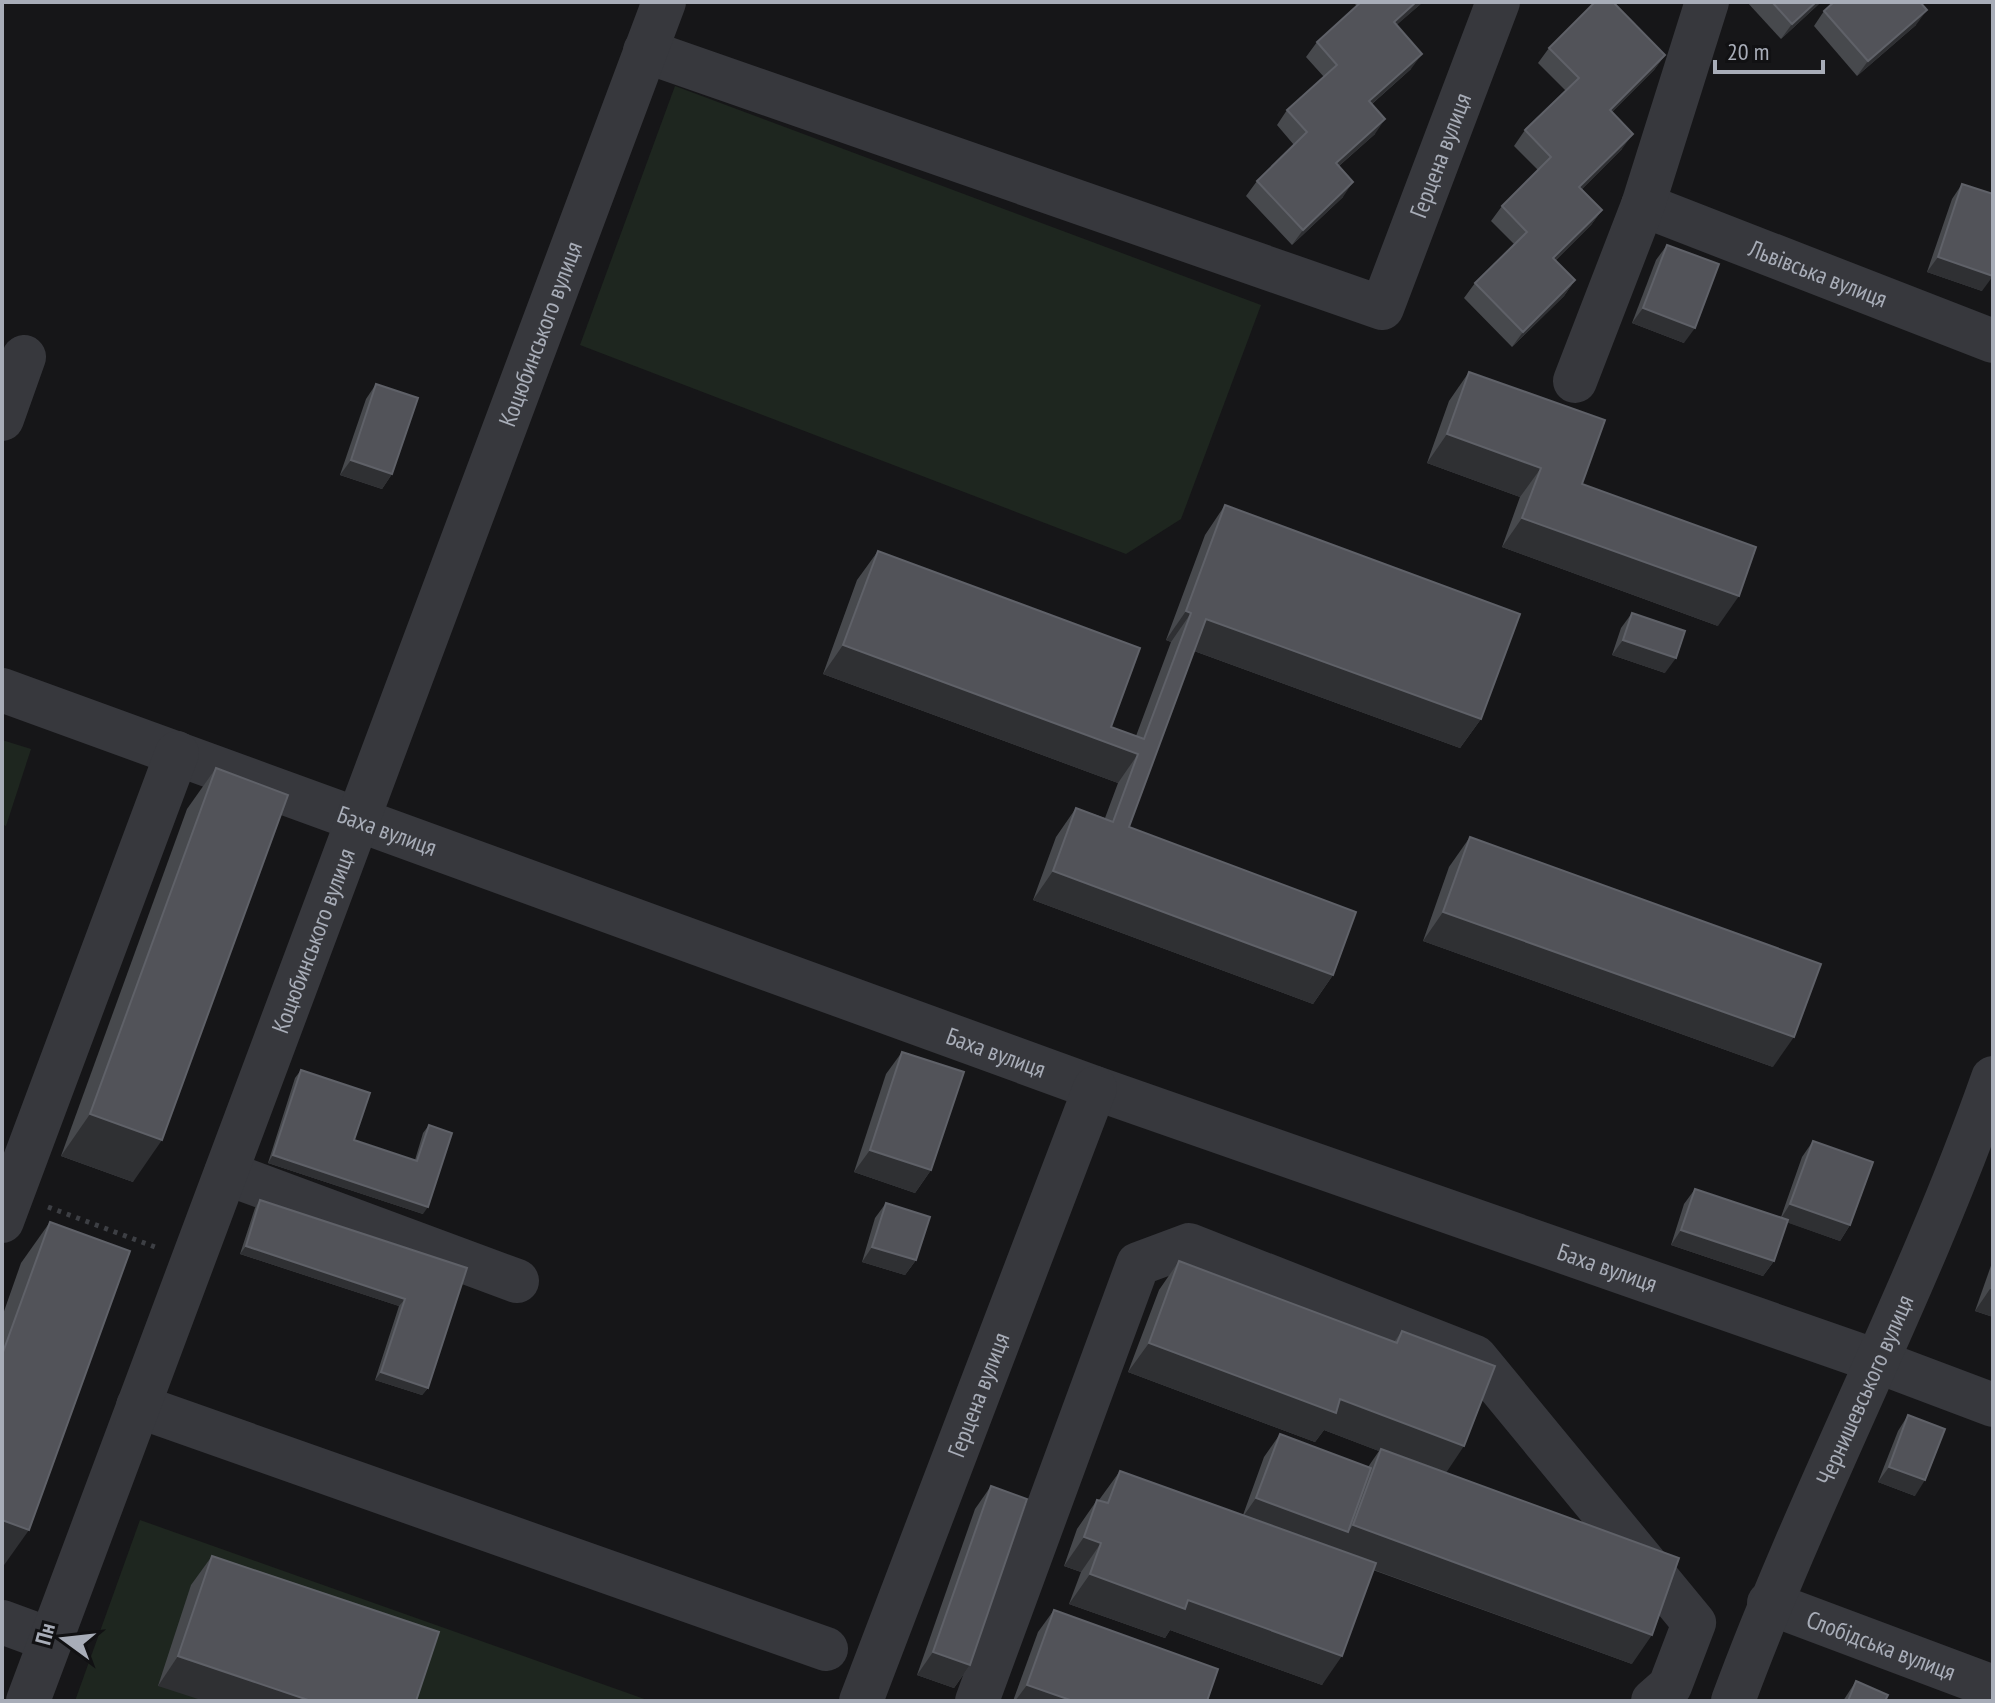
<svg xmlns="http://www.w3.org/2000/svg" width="1995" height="1703" font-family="'PT Sans Narrow',sans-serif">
<rect width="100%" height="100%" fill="#161618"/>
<!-- green -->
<g fill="#1e261f">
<path d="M 675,86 L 1261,305 L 1181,519 L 1126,554 L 580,345 Z"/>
<path d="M 2,740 L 31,749 L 6,826 L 2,824 Z"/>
<path d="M 140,1520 L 650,1701 L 75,1701 Z"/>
</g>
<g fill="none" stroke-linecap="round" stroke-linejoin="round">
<!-- path -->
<path stroke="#3d3f44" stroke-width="5" stroke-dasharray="4 6" stroke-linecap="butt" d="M 48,1207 L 155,1247"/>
<!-- minor -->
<g stroke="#37383d" stroke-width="44">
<path id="s1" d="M 645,51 L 1382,308 L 1498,2"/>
<path id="s2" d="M 1643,205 L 1993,341"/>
<path d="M 1575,381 L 1643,205 L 1707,2"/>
<path d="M 2,419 L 24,357"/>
<path id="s3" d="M 2,690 L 1095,1088 L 1879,1362 L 1993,1405"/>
<path d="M 226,1173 L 517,1281"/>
<path d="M 2,1221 L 177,753"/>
<path d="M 138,1406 L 826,1649"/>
<path id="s4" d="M 1769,1603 L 1993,1687"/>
<path d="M 2,1622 L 51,1640"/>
<path id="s5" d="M 28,1701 L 664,2"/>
<path id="s6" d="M 861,1701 L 1095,1088"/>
<path d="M 977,1701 L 1138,1264 L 1189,1245 L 1475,1357 L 1694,1623 L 1670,1686 L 1653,1701"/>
<path id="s7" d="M 1733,1701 C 1811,1490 1918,1291 1993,1078"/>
</g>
</g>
<!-- wall -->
<g fill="#47494d">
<path d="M 1353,2 L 1423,2 L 1396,25 L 1411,69 L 1372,104 L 1375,134 L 1339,166 L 1343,197 L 1292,245 L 1246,196 L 1257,181 L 1294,145 L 1277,125 L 1287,110 L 1324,77 L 1306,57 L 1317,42 L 1357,6 Z"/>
<path d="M 1747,2 L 1821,2 L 1781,39 Z"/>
<path d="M 1824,11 L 1916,25 L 1857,76 L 1814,26 Z"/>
<path d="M 1549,48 L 1665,55 L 1654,70 L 1612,112 L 1622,149 L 1582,189 L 1602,210 L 1591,225 L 1555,261 L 1575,280 L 1564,296 L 1512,347 L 1464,298 L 1475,283 L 1514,244 L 1491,221 L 1502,206 L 1538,170 L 1514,146 L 1525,130 L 1566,91 L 1538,63 Z"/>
<path d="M 1962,184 L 1982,291 L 1927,272 L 1952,199 Z"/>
<path d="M 1667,245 L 1684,343 L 1632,323 L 1656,260 Z"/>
<path d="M 1469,372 L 1582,484 L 1718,626 L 1502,547 L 1520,497 L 1427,463 L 1449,401 Z"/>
<path d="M 376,384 L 392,474 L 382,489 L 340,475 L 366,399 Z"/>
<path d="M 1225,505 L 1481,719 L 1460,748 L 1194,651 L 1129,827 L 1333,975 L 1313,1004 L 1033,900 L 1056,837 L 1076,808 L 1105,818 L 1118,783 L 823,674 L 857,580 L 878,551 L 1111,727 L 1136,736 L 1171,642 L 1166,640 L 1205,535 Z"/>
<path d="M 1632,613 L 1665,673 L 1612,655 L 1621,628 Z"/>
<path d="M 216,768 L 133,1182 L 61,1156 L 187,809 Z"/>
<path d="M 1470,837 L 1773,1067 L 1423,941 L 1449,867 Z"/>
<path d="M 902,1052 L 931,1170 L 915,1193 L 854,1172 L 886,1074 Z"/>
<path d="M 301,1070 L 354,1140 L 415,1160 L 423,1133 L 429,1125 L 423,1214 L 268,1163 L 295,1078 Z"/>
<path d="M 1813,1141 L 1850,1225 L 1840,1241 L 1787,1222 L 1774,1261 L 1763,1276 L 1671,1245 L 1684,1204 L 1695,1189 L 1781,1217 L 1802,1157 Z"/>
<path d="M 260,1200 L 467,1268 L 428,1388 L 422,1395 L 375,1380 L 399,1306 L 240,1254 L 255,1208 Z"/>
<path d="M 886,1203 L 916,1260 L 905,1275 L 862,1262 L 875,1218 Z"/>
<path d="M 50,1222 L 2,1568 L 2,1317 L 21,1263 Z"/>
<path d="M 1993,1260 L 1993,1317 L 1975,1311 Z"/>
<path d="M 1179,1261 L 1394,1342 L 1402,1331 L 1446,1473 L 1632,1664 L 1373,1570 L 1322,1685 L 1170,1630 L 1165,1638 L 1069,1604 L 1081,1572 L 1064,1566 L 1077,1529 L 1097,1500 L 1099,1500 L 1120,1471 L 1243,1515 L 1264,1457 L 1280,1434 L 1368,1467 L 1379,1451 L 1324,1430 L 1315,1442 L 1128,1372 L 1159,1290 Z"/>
<path d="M 1908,1415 L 1915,1496 L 1878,1482 L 1898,1431 Z"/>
<path d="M 991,1486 L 970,1665 L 954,1688 L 917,1675 L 975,1509 Z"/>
<path d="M 212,1556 L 416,1701 L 158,1686 L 191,1585 Z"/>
<path d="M 1054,1610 L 1207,1701 L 1013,1701 L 1038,1632 Z"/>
<path d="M 1856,1681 L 1885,1701 L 1843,1701 Z"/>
</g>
<!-- shaded-wall -->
<g fill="#2f3033">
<path d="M 1416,2 L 1423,2 L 1383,37 L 1394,22 Z"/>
<path d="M 1816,2 L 1821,2 L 1781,39 L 1792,24 Z"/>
<path d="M 1927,10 L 1916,25 L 1857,76 L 1868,61 Z"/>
<path d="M 1422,54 L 1411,69 L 1358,116 L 1369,101 Z"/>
<path d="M 1665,55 L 1654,70 L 1599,125 L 1610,110 Z"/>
<path d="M 1385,119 L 1375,134 L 1325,178 L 1336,163 Z"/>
<path d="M 1633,134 L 1622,149 L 1569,202 L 1579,187 Z"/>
<path d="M 1353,182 L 1343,197 L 1292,245 L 1303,230 Z"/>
<path d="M 1602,210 L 1591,225 L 1542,273 L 1553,258 Z"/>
<path d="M 1938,257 L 1993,276 L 1982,291 L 1927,272 Z"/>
<path d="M 1575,280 L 1564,296 L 1512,347 L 1523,332 Z"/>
<path d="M 1643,308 L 1695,328 L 1684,343 L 1632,323 Z"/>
<path d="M 1447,434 L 1541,468 L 1520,497 L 1427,463 Z"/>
<path d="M 351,460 L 392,474 L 382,489 L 340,475 Z"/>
<path d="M 1522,518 L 1739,596 L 1718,626 L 1502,547 Z"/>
<path d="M 1186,611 L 1191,613 L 1171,642 L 1166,640 Z"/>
<path d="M 1206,619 L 1481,719 L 1460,748 L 1186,648 Z"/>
<path d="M 1623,640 L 1676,658 L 1665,673 L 1612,655 Z"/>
<path d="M 843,645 L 1138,754 L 1118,783 L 823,674 Z"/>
<path d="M 1053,871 L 1333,975 L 1313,1004 L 1033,900 Z"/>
<path d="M 1443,912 L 1794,1037 L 1773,1067 L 1423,941 Z"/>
<path d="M 90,1114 L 162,1140 L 133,1182 L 61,1156 Z"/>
<path d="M 870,1150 L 931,1170 L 915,1193 L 854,1172 Z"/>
<path d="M 273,1155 L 428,1207 L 423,1214 L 268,1163 Z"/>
<path d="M 1790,1204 L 1850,1225 L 1840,1241 L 1780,1220 Z"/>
<path d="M 1681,1230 L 1774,1261 L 1763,1276 L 1671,1245 Z"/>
<path d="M 246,1246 L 405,1299 L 399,1306 L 240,1254 Z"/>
<path d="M 872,1247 L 916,1260 L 905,1275 L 862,1262 Z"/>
<path d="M 1990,1289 L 1993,1290 L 1993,1317 L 1975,1311 Z"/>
<path d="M 1149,1343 L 1340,1399 L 1464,1446 L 1444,1476 L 1324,1430 L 1315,1442 L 1128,1372 Z"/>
<path d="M 381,1372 L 428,1388 L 422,1395 L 375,1380 Z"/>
<path d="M 1889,1467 L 1925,1480 L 1915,1496 L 1878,1482 Z"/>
<path d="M 1256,1498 L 1348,1532 L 1353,1525 L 1652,1635 L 1632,1664 L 1240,1521 Z"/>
<path d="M 2,1520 L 29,1530 L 2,1568 Z"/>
<path d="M 1084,1537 L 1101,1543 L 1081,1572 L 1064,1566 Z"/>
<path d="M 1090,1574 L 1188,1600 L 1342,1656 L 1322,1685 L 1170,1630 L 1165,1638 L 1069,1604 Z"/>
<path d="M 933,1652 L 970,1665 L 954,1688 L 917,1675 Z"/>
<path d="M 178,1656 L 311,1701 L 204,1701 L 158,1686 Z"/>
<path d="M 1027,1685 L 1073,1701 L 1015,1701 Z"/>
</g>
<!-- building -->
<g fill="#525359" stroke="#5f6168" stroke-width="2">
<path d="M 1361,2 L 1416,2 L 1394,22 L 1422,54 L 1369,101 L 1385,119 L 1336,163 L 1353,182 L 1303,230 L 1257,181 L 1307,132 L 1287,110 L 1337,65 L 1317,42 Z"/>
<path d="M 1595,2 L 1613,2 L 1665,55 L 1610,110 L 1633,134 L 1579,187 L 1602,210 L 1553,258 L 1575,280 L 1523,332 L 1475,283 L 1527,232 L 1502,206 L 1551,157 L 1525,130 L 1579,78 L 1549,48 Z"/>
<path d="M 1772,2 L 1816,2 L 1792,24 Z"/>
<path d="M 1834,2 L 1920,2 L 1927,10 L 1868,61 L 1824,11 Z"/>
<path d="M 1962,184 L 1993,194 L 1993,276 L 1938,257 Z"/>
<path d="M 1667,245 L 1719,264 L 1695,328 L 1643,308 Z"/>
<path d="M 1469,372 L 1605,420 L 1582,484 L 1756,547 L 1739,596 L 1522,518 L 1541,468 L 1447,434 Z"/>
<path d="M 376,384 L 418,398 L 392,474 L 351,460 Z"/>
<path d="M 1225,505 L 1520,614 L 1481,719 L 1206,619 L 1129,827 L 1356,912 L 1333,975 L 1053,871 L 1076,808 L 1113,822 L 1138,754 L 843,645 L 878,551 L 1140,648 L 1111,727 L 1144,739 L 1191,613 L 1186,611 Z"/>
<path d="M 1632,613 L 1685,631 L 1676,658 L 1623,640 Z"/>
<path d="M 216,768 L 288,795 L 162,1140 L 90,1114 Z"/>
<path d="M 1470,837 L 1821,964 L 1794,1037 L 1443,912 Z"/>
<path d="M 902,1052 L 964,1072 L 931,1170 L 870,1150 Z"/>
<path d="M 301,1070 L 370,1093 L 354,1140 L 417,1161 L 429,1125 L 452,1133 L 428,1207 L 273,1155 Z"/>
<path d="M 1813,1141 L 1873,1162 L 1850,1225 L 1790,1204 Z"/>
<path d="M 1695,1189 L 1788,1220 L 1774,1261 L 1681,1230 Z"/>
<path d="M 260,1200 L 467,1268 L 428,1388 L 381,1372 L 405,1299 L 246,1246 Z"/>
<path d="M 886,1203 L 930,1217 L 916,1260 L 872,1247 Z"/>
<path d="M 50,1222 L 130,1251 L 29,1530 L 2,1520 L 2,1355 Z"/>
<path d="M 1179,1261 L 1397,1343 L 1402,1331 L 1495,1366 L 1464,1446 L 1340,1399 L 1336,1413 L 1149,1343 Z"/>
<path d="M 1908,1415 L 1945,1429 L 1925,1480 L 1889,1467 Z"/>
<path d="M 1280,1434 L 1371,1468 L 1348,1532 L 1256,1498 Z"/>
<path d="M 1381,1449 L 1679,1558 L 1652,1635 L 1353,1525 Z"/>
<path d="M 1120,1471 L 1376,1563 L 1342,1656 L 1188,1600 L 1185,1609 L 1090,1574 L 1101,1543 L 1084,1537 L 1097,1500 L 1108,1503 Z"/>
<path d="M 991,1486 L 1027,1499 L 970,1665 L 933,1652 Z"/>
<path d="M 212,1556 L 439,1632 L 416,1701 L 311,1701 L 178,1656 Z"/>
<path d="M 1054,1610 L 1218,1669 L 1207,1701 L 1073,1701 L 1027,1685 Z"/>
<path d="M 1856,1681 L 1888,1695 L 1885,1701 L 1848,1701 Z"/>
</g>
<g text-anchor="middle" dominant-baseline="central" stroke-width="6" stroke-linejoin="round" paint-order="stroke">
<!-- street labels -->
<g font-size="24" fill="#a8adb8" stroke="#111113">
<text stroke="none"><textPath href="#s1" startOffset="944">Герцена вулиця</textPath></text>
<text stroke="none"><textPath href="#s2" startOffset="188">Львівська вулиця</textPath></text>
<text stroke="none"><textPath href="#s5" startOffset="1460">Коцюбинського вулиця</textPath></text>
<text stroke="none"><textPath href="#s3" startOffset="410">Баха вулиця</textPath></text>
<text stroke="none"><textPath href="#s5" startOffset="812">Коцюбинського вулиця</textPath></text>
<text stroke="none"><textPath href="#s3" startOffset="1058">Баха вулиця</textPath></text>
<text stroke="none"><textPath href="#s3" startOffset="1706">Баха вулиця</textPath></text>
<text stroke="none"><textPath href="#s7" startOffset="338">Чернишевського вулиця</textPath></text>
<text stroke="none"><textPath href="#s6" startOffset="328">Герцена вулиця</textPath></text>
<text stroke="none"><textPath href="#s4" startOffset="120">Слобідська вулиця</textPath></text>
</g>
</g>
<!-- border -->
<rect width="1995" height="1703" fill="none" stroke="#a8adb8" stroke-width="8"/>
<!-- north arrow -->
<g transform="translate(64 1639) rotate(285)" stroke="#111113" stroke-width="6" paint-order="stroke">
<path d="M0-6L14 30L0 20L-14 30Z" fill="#a8adb8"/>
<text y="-12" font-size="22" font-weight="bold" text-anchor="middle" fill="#a8adb8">Пн</text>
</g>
<!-- scale -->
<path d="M1715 60v12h108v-12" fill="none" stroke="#a8adb8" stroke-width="4"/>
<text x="1727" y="60" font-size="24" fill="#a8adb8" stroke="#111113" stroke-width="6" paint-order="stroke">20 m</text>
</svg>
